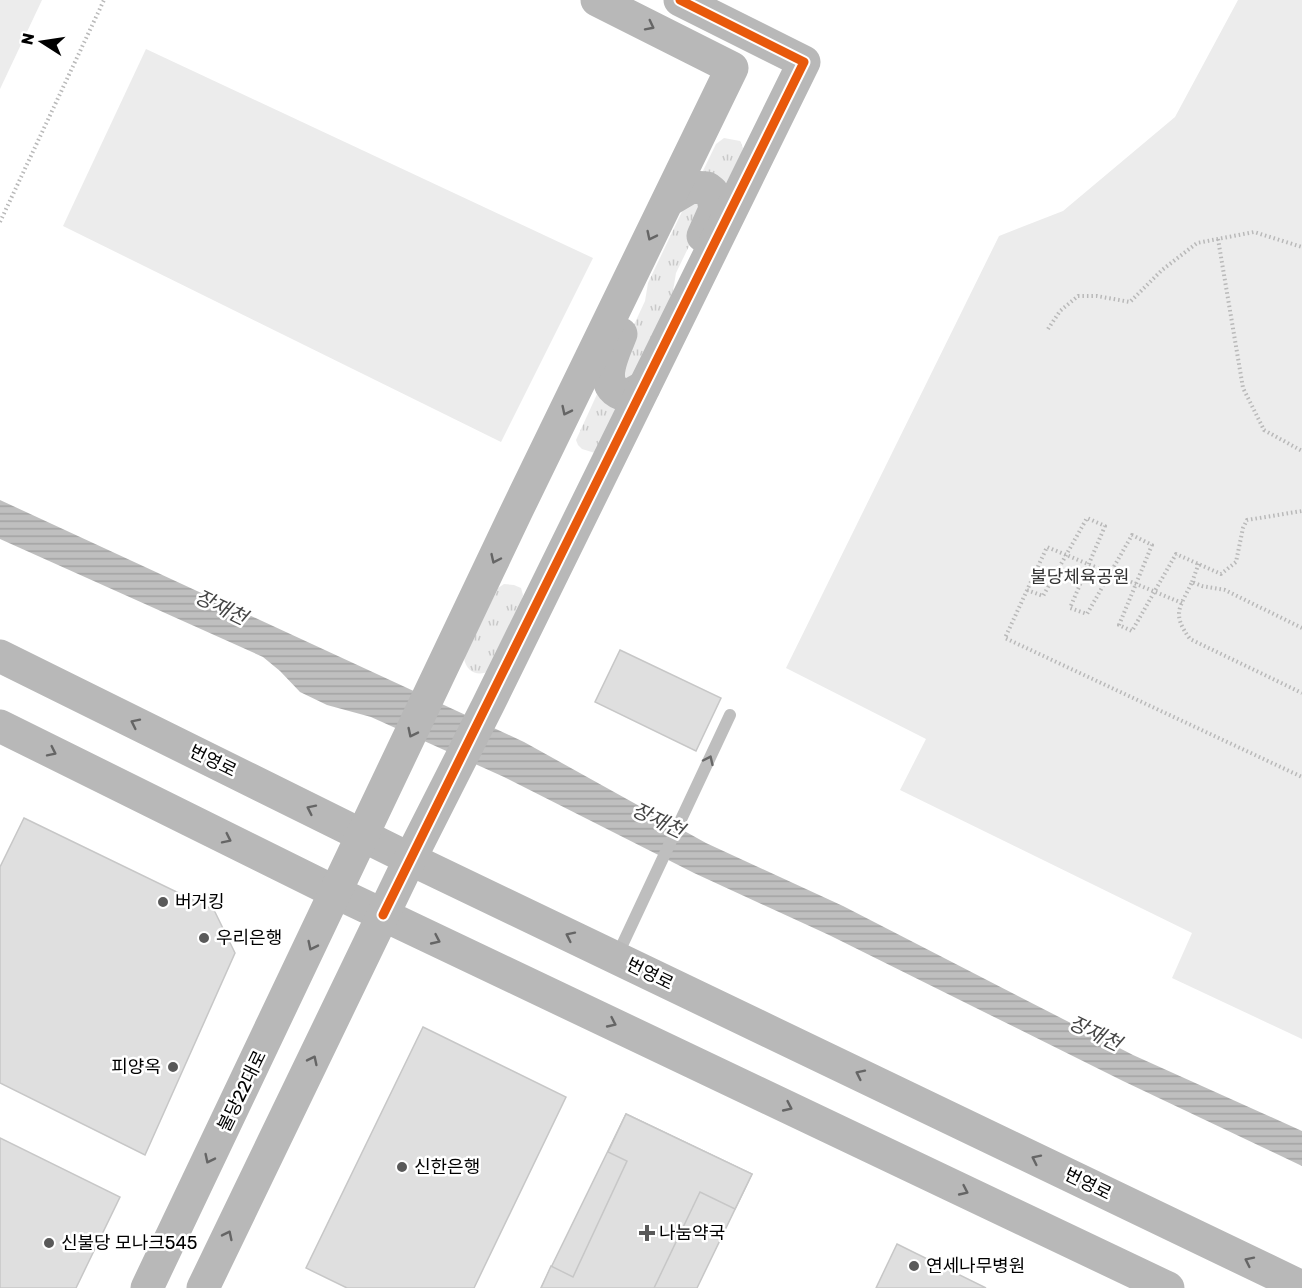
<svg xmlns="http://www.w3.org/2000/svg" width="1302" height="1288" font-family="Rubik,'Noto Sans KR',sans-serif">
<defs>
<pattern id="grass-tufts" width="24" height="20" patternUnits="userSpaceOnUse" patternTransform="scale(1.5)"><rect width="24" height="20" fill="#ececec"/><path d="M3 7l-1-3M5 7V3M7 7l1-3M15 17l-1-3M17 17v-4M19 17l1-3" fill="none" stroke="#c9c9c9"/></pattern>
<pattern id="water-rules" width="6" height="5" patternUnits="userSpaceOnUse" patternTransform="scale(1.5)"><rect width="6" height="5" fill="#bfbfbf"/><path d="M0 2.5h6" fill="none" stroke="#a2a2a2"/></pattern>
</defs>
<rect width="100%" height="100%" fill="#fff"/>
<!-- grass -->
<g fill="url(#grass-tufts)">
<path d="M 724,138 L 740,141 L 743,148 L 741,156 L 719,196 L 699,179 L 716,144 Z"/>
<path d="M 692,196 L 707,209 L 676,273 L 670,309 L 629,387 L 614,368 L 645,301 L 648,283 L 688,199 Z"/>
<path d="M 604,379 L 622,406 L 595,453 L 582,449 L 578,445 L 576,440 Z"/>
<path d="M 504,584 L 514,585 L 521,588 L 523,595 L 521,603 L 490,670 C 479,678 466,672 464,658 L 498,588 Z"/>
</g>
<!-- green -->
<g fill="#ececec">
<path d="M 0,0 L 42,0 L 0,89 Z"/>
<path d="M 1238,0 L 1302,0 L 1302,1039 L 1172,978 L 1192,933 L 900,790 L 926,739 L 786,668 L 999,236 L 1063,211 L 1175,117 Z"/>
<path d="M 146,49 L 593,258 L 501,442 L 63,226 Z"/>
</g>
<!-- water -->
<path fill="url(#water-rules)" d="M 0,500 L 524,742 L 706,843 L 843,906 L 1133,1055 L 1302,1131 L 1302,1166 L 1123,1081 L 829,935 L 694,873 L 504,777 L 371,717 L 327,705 L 300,692 L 280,671 L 263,657 L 0,539 Z"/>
<!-- building -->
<g fill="#dfdfdf" stroke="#c7c7c7" stroke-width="1.5">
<path d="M 620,650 L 721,698 L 696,751 L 595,702 Z"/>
<path d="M 24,818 L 214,910 L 235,953 L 145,1155 L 0,1083 L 0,867 Z"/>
<path d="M 423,1027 L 566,1097 L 474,1288 L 347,1288 L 306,1268 Z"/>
<path d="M 626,1114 L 752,1174 L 697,1288 L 541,1288 Z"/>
<path d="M 626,1114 L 752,1174 L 735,1209 L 700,1192 L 654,1288 L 541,1288 L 551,1266 L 573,1277 L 627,1161 L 608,1152 Z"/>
<path d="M 0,1138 L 120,1197 L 76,1288 L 0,1288 Z"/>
<path d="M 897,1244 L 986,1288 L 876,1288 Z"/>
</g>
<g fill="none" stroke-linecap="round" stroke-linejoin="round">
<!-- path -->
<g stroke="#b9b9b9" stroke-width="4" stroke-dasharray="1.5 3" stroke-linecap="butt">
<path d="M 0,222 L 104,0"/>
<path d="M 1218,239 L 1243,388 L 1264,430 L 1302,451"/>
<path d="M 1048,329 L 1060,311 L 1078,296 L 1097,296 L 1130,302 L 1162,270 L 1197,243 L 1254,232 L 1302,247"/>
<path d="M 1192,582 L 1199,563"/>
<path d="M 1027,590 L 1043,596 L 1087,518 L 1105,526 L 1070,608 L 1087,614 L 1132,535 L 1152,545 L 1119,625 L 1132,631 L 1176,554 L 1221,574 L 1236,562 L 1243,528 L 1247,520 L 1302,511"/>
<path d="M 1182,603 L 1047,547 L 1005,638 L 1302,777"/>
<path d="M 1302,628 L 1225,590 L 1202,586 L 1192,582 C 1180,608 1171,613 1190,639 L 1302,693"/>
</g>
<!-- lane -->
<path stroke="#bebebe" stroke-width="12" d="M 617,956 L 730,715"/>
<!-- secondary -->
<g stroke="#b8b8b8" stroke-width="33">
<path d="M 669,200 L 691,187 L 707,188 L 712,192 L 715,209 L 703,236"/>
<path d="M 621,334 C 613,355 594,389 628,396 L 644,387"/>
<path d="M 0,656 L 410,859 L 1302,1287"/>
<path d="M 0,726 L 337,893 L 1168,1288"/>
<path d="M 147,1288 C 272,1029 394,768 518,508 C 589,361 661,215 732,68 L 597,0"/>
<path d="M 203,1288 L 410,859 L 488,705 L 804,62 L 680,0"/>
</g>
<!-- cycleway casing -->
<g stroke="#fff" stroke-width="13">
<path id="cycleway" d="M 383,915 L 804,62 L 680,0"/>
</g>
<!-- cycleway -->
<use href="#cycleway" stroke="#e8590c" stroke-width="9"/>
</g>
<!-- one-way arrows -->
<defs><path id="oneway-chevron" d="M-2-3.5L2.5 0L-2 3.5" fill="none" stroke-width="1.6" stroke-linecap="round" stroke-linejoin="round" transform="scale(1.5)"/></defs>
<g stroke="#656565">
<use href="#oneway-chevron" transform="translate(650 26) rotate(27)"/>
<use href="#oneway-chevron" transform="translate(651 236) rotate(116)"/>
<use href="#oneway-chevron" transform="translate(566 411) rotate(116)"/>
<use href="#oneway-chevron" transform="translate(495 559) rotate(115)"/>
<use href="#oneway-chevron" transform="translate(135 723) rotate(-154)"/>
<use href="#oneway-chevron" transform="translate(412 733) rotate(116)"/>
<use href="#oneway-chevron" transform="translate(52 752) rotate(26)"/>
<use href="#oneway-chevron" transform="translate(311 809) rotate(-154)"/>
<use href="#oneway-chevron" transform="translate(227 839) rotate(26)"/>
<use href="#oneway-chevron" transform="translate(570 936) rotate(-154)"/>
<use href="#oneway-chevron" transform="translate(436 940) rotate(25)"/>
<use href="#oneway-chevron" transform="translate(312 946) rotate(116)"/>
<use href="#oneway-chevron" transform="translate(612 1023) rotate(25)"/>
<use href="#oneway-chevron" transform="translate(313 1060) rotate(-64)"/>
<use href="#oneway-chevron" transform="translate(860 1074) rotate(-154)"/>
<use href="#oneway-chevron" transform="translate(788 1107) rotate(25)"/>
<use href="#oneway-chevron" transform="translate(209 1159) rotate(116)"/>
<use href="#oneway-chevron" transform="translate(1036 1159) rotate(-154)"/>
<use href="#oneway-chevron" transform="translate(964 1191) rotate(25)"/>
<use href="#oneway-chevron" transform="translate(228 1235) rotate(-64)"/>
<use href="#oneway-chevron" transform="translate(1249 1261) rotate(-154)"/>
</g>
<use stroke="#686868" href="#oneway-chevron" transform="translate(709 760) rotate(-65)"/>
<!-- markers -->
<g fill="#595959" stroke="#fff" stroke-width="2">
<circle cx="163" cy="902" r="6"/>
<circle cx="204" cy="938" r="6"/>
<circle cx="173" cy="1067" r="6"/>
<circle cx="402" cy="1167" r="6"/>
<path d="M644 1224h6v6h6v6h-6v6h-6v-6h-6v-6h6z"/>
<circle cx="49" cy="1243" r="6"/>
<circle cx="914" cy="1266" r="6"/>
</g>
<g text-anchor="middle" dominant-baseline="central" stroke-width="5" stroke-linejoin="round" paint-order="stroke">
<!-- park labels -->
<g font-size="18" fill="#333" stroke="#fff">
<text x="1080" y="577">불당체육공원</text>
</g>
<!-- street labels -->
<g font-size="18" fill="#000" stroke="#fff">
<text transform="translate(213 761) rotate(26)">번영로</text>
<text transform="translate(650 974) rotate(26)">번영로</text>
<text transform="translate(242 1091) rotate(-64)">불당22대로</text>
<text transform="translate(1088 1184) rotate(26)">번영로</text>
</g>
<!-- poi labels -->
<g font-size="18" fill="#000" stroke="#fff" text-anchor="start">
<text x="175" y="902">버거킹</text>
<text x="216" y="938">우리은행</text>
<text x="161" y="1067" text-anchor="end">피양옥</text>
<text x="414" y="1167">신한은행</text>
<text x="659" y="1233">나눔약국</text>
<text x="61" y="1243">신불당 모나크545</text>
<text x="926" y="1266">연세나무병원</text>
</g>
<!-- water labels -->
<g font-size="20" font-style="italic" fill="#444" stroke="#fff">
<text transform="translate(221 607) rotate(26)">장재천</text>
<text transform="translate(658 820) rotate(26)">장재천</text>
<text transform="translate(1095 1033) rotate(26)">장재천</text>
</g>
</g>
<!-- north arrow -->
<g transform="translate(42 42) rotate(282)" stroke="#ffffff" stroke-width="4.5" paint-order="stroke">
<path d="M0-4.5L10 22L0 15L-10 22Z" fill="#000000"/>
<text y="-9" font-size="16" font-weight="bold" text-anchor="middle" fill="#000000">N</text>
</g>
</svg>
